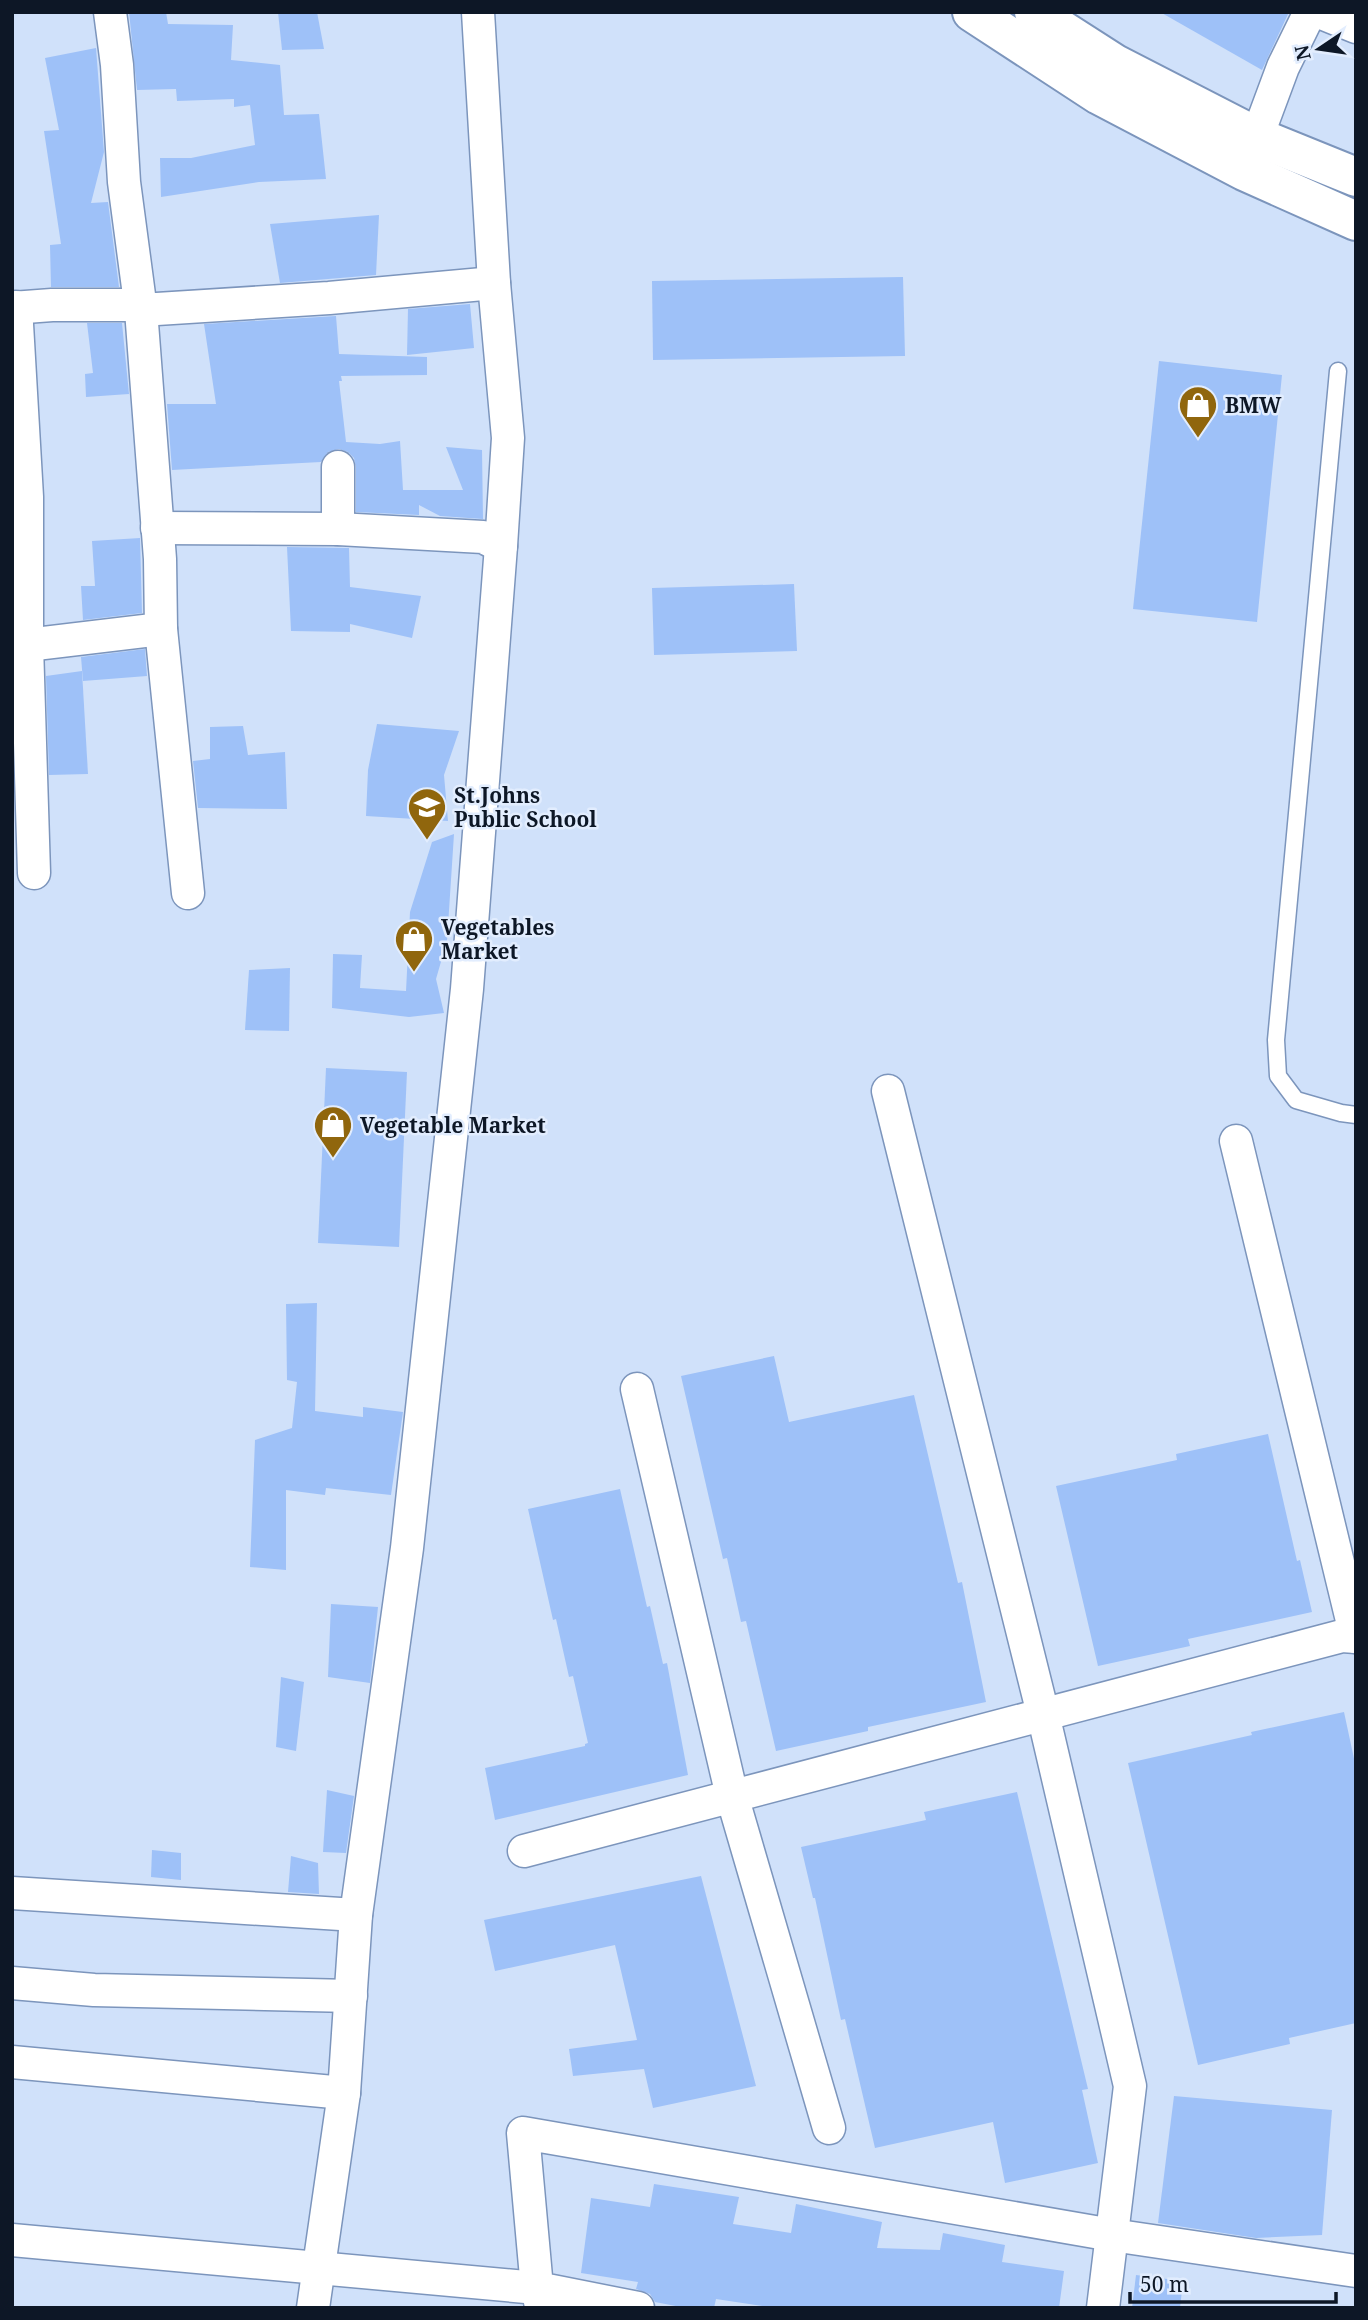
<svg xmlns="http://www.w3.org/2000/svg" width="1368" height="2320" font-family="'Noto Serif',serif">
<rect width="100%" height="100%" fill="#d0e1fa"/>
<!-- building -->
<g fill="#9ec1f8">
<path d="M 129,12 L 166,12 L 168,24 L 233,25 L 231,60 L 280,65 L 284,115 L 319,114 L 326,179 L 259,182 L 161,197 L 160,158 L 191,158 L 255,145 L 250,105 L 234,107 L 234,99 L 177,101 L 176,89 L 137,90 Z"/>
<path d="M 278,12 L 317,12 L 324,49 L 282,50 Z"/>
<path d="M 1160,12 L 1289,12 L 1262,70 Z"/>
<path d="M 96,48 L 104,152 L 91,203 L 108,202 L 119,287 L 51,287 L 50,245 L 61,244 L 44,131 L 59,130 L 45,58 Z"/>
<path d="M 379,215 L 376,275 L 280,283 L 270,224 Z"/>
<path d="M 903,277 L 905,356 L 653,360 L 652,281 Z"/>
<path d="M 470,304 L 474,348 L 407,355 L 408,309 Z"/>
<path d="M 336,316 L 339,354 L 427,357 L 427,375 L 341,376 L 342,381 L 339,381 L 346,442 L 380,444 L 400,441 L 403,490 L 463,490 L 446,447 L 482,450 L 483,519 L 440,516 L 419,505 L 419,515 L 356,512 L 356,467 L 354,458 L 348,452 L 339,449 L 328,452 L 321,462 L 172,470 L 167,404 L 216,404 L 204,324 Z"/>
<path d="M 87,323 L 122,323 L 129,394 L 86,397 L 85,374 L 93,373 Z"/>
<path d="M 1159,361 L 1282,375 L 1257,622 L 1133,609 Z"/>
<path d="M 140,538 L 142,613 L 83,620 L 81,586 L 95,586 L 92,541 Z"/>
<path d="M 287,547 L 349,548 L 350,587 L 421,596 L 412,638 L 350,624 L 350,632 L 291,631 Z"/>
<path d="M 794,584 L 797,651 L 654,655 L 652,588 Z"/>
<path d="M 145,649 L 147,676 L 83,681 L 81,657 Z"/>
<path d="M 82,671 L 88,774 L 49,775 L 46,676 Z"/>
<path d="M 377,724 L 459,731 L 444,775 L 448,821 L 366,816 L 368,770 Z"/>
<path d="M 243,726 L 248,755 L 285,752 L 287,809 L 198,808 L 193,761 L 210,759 L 210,727 Z"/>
<path d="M 454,834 L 447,941 L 436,979 L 444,1013 L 409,1017 L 332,1008 L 333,954 L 362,955 L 360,988 L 406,991 L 410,912 L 432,842 Z"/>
<path d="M 290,968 L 289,1031 L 245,1030 L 249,970 Z"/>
<path d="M 326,1068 L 407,1072 L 399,1247 L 318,1243 Z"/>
<path d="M 317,1303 L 315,1411 L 363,1417 L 363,1407 L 403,1412 L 391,1495 L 326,1488 L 325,1495 L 286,1490 L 286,1570 L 250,1567 L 255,1440 L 292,1428 L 297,1382 L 287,1380 L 286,1304 Z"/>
<path d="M 774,1356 L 789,1422 L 914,1395 L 958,1583 L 962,1582 L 986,1702 L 868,1727 L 868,1731 L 776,1751 L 746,1621 L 741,1622 L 727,1558 L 723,1559 L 681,1376 Z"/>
<path d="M 1268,1434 L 1297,1561 L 1300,1560 L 1312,1612 L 1188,1639 L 1190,1646 L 1098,1666 L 1056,1486 L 1177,1460 L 1176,1454 Z"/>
<path d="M 620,1489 L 647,1607 L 650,1606 L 663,1664 L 667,1663 L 688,1775 L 495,1820 L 485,1768 L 585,1746 L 585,1744 L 588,1743 L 573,1676 L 569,1677 L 556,1619 L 553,1620 L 528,1509 Z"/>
<path d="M 331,1604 L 378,1607 L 370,1683 L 328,1677 Z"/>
<path d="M 281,1677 L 304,1682 L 296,1751 L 276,1747 Z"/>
<path d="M 1344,1712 L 1356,1768 L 1356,2023 L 1289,2038 L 1290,2044 L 1198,2065 L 1128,1763 L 1252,1735 L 1251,1732 Z"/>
<path d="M 327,1790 L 354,1796 L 346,1853 L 323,1852 Z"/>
<path d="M 1017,1792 L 1088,2089 L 1082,2090 L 1098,2163 L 1005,2183 L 993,2122 L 875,2148 L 845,2019 L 841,2020 L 815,1898 L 813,1898 L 801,1847 L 926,1820 L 924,1812 Z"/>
<path d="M 152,1850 L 181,1853 L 181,1880 L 151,1877 Z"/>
<path d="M 291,1856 L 318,1863 L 319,1894 L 288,1892 Z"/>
<path d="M 701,1876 L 756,2086 L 653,2108 L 644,2069 L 573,2076 L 569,2049 L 637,2040 L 615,1945 L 495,1971 L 484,1920 Z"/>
<path d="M 1174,2096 L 1332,2110 L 1322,2235 L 1256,2238 L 1158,2223 Z"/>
<path d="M 654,2184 L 739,2197 L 733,2224 L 791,2233 L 796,2204 L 882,2222 L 877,2248 L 940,2250 L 943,2233 L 1005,2245 L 1002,2262 L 1064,2271 L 1059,2308 L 775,2308 L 716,2299 L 714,2308 L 686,2308 L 655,2302 L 650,2294 L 636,2289 L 638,2282 L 581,2273 L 591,2198 L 650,2207 Z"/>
<path d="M 1136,2275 L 1183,2281 L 1180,2308 L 1132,2308 Z"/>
</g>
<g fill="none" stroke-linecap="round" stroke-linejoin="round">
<!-- service casing -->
<g stroke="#7c95bc" stroke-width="19">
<path id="service" d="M 1338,371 L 1276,1040 L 1278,1076 L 1296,1100 L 1341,1113 L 1356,1115"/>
</g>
<!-- minor casing -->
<g stroke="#7c95bc" stroke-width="35">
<g id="minor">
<path d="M 1319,12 L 1356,27"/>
<path d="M 1257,137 L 1283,67 L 1310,12"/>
<path d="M 16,307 L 27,497 L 27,645 L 161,629 L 160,559 L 141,310 L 124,182 L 117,65 L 110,12"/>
<path d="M 12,308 L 52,305 L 133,305 L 141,310 L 329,298 L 494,283"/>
<path d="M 157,528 L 338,529 L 483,537 L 501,546"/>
<path d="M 338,529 L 338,467"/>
<path d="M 161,629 L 188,893"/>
<path d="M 27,645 L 34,873"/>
<path d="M 888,1091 L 1043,1714 L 1130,2086 L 1103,2308"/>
<path d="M 1236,1141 L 1356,1637"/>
<path d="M 637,1389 L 732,1796 L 829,2128"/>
<path d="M 524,1851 L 1342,1636 L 1356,1637"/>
<path d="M 12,1893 L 356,1915"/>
<path d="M 12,1983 L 94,1990 L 351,1996"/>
<path d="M 12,2062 L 344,2093"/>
<path d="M 12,2240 L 537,2288 L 541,2306"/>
<path d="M 313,2308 L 344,2093 L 356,1915 L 407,1548 L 467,989 L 501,546 L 508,438 L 494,283 L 478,12"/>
<path d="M 638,2308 L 537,2288 L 523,2133 L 1112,2235 L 1356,2271"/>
</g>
</g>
<!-- primary casing -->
<g stroke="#7c95bc" stroke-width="42">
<g id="primary">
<path d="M 972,12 L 1099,95 L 1244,171 L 1356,221"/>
<path d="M 1034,12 L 1115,64 L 1257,137 L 1356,177"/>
</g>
</g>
<!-- service -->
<use href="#service" stroke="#fff" stroke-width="16"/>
<!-- minor -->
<use href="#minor" stroke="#fff" stroke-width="32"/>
<!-- primary -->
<use href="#primary" stroke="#fff" stroke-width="38"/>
</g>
<!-- icons -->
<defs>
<g id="shop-pin" transform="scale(2.0125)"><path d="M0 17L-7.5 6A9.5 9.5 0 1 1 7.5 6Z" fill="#90660d" stroke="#e2edfe"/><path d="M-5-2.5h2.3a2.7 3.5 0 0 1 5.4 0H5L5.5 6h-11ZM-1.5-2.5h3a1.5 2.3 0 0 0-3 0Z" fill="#fff"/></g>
<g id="school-pin" transform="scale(2.0125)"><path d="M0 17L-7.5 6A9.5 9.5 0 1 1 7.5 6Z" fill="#90660d" stroke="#e2edfe"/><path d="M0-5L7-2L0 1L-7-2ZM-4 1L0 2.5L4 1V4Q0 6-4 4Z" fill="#fff"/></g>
</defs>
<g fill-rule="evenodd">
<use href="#shop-pin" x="1198" y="405"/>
<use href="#school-pin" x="427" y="807"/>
<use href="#shop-pin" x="414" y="939"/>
<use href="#shop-pin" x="333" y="1125"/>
</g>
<g text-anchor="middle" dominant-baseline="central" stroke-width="5" stroke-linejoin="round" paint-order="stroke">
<!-- poi labels -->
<g font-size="21" font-weight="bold" fill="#0d1726" stroke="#e2edfe" text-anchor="start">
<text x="1225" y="405">BMW</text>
<text x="454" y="795">St.Johns<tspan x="454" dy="24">Public School</tspan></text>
<text x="441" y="927">Vegetables<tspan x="441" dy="24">Market</tspan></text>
<text x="360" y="1125">Vegetable Market</text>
</g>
</g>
<!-- border -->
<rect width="1368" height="2320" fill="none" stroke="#0d1726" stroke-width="28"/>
<!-- north arrow -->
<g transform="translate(1319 49) rotate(257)" stroke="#e2edfe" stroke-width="5" paint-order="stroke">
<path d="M0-5L12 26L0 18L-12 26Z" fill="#0d1726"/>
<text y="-10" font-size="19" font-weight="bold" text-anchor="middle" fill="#0d1726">N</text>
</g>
<!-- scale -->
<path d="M1130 2292v10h206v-10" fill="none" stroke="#0d1726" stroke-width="3.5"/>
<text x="1140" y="2292" font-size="21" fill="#0d1726" stroke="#e2edfe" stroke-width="5" paint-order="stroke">50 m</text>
</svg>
